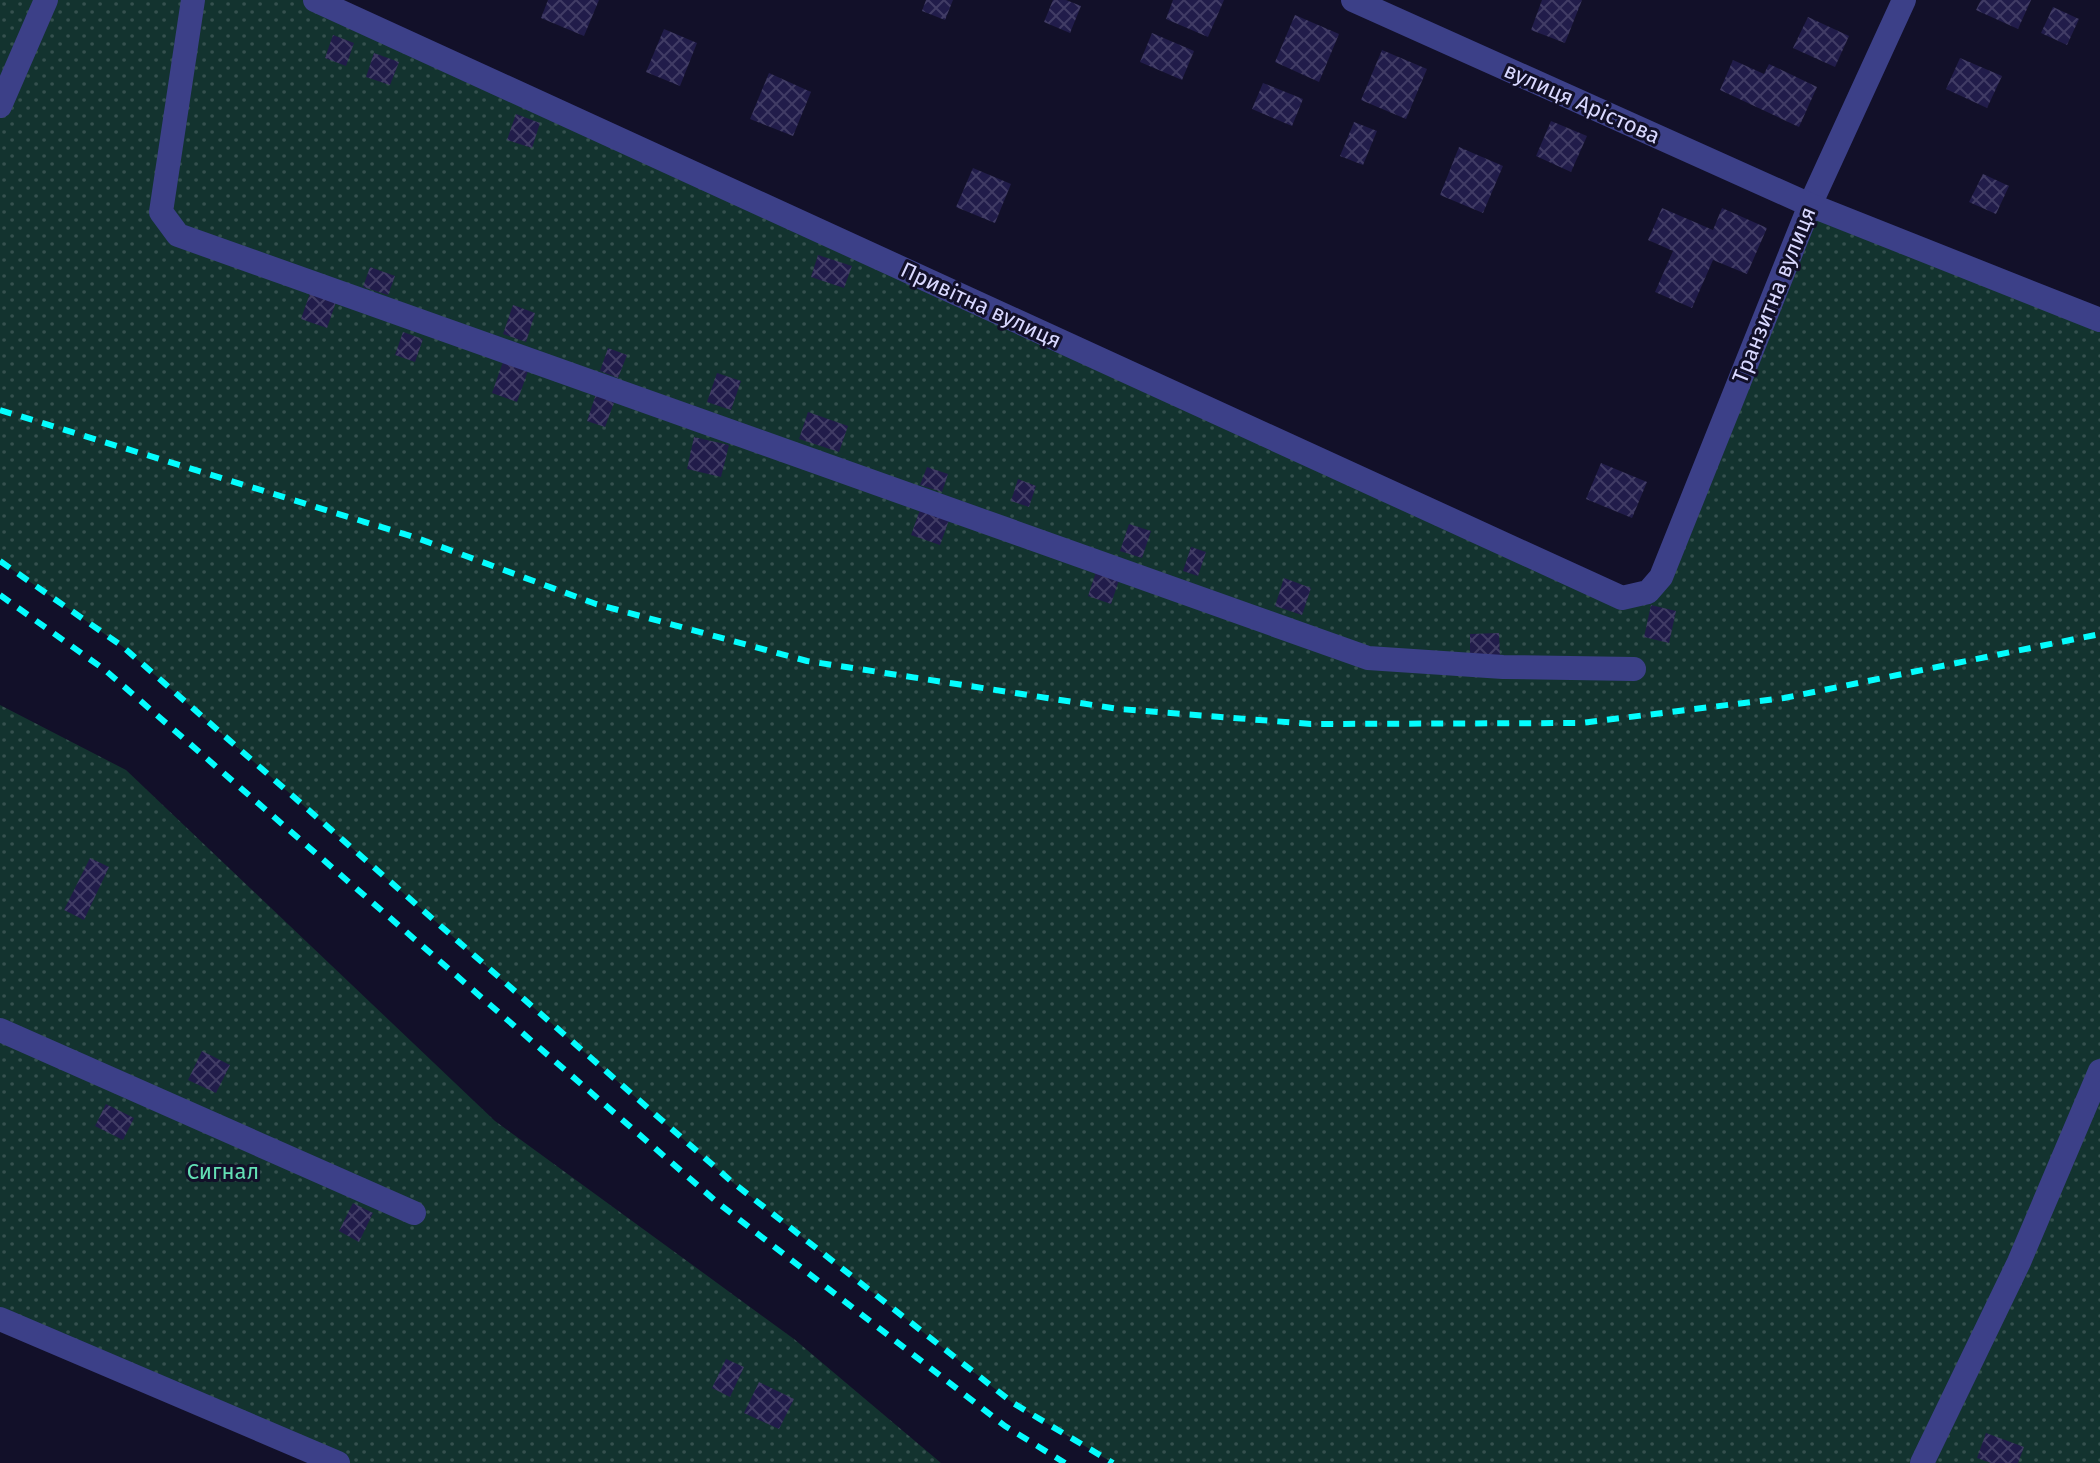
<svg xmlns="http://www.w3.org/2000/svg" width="2100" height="1463" font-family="'Fira Sans',sans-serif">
<defs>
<pattern id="garden-dots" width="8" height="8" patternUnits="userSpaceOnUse" patternTransform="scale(2)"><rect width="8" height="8" fill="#13332f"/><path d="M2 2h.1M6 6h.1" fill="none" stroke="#35504e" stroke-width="1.8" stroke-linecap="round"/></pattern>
<pattern id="building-cross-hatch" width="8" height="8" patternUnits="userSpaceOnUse" patternTransform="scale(2)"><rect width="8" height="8" fill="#211c4a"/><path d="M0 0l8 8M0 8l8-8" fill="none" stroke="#413c65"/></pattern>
</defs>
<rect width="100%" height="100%" fill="#121029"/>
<!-- garden -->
<g fill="url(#garden-dots)">
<path d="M 0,0 L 315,0 L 1622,598 L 1648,592 L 1810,205 L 2100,320 L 2100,1463 L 1113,1463 L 1013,1403 L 731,1181 L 122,646 L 0,561 Z"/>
<path d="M 0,705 L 126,770 L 495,1121 L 794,1339 L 941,1463 L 338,1463 L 0,1319 Z"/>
</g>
<!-- building -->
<g fill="url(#building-cross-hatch)">
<path d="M 548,0 L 599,0 L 584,36 L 541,18 Z"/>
<path d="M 926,0 L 953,0 L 945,20 L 922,11 Z"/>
<path d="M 1053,0 L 1066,0 L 1081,6 L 1070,33 L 1044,22 Z"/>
<path d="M 1173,0 L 1224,0 L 1208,37 L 1166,19 Z"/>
<path d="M 1542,0 L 1582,0 L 1565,43 L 1531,30 Z"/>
<path d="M 1981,0 L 2031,0 L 2018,29 L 1976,10 Z"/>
<path d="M 2053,7 L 2079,19 L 2067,45 L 2041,33 Z"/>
<path d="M 1295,15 L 1339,34 L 1319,82 L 1275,62 Z"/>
<path d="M 1808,17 L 1849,36 L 1835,67 L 1793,48 Z"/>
<path d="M 664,29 L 697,43 L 680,86 L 646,72 Z"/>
<path d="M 1152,33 L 1194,51 L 1182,80 L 1140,62 Z"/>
<path d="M 333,35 L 354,43 L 346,66 L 325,58 Z"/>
<path d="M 1382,50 L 1427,69 L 1406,119 L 1361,100 Z"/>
<path d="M 374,53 L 399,62 L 390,85 L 366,77 Z"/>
<path d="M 1960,58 L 2002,76 L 1987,108 L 1946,89 Z"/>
<path d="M 1733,60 L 1764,74 L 1769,64 L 1817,87 L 1799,127 L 1720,90 Z"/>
<path d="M 769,73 L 811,92 L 793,136 L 750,119 Z"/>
<path d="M 1263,83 L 1303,99 L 1292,126 L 1252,109 Z"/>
<path d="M 516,114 L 540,123 L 532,148 L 507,140 Z"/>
<path d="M 1551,121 L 1587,136 L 1571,172 L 1536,156 Z"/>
<path d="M 1354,122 L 1377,131 L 1363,165 L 1340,156 Z"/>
<path d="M 1459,147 L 1503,166 L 1483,213 L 1440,195 Z"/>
<path d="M 973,168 L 1011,184 L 995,223 L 956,207 Z"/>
<path d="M 1983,174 L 2009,186 L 1996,214 L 1969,202 Z"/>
<path d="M 1662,208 L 1713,230 L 1722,208 L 1767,228 L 1747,274 L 1713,260 L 1692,308 L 1655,292 L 1673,251 L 1648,240 Z"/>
<path d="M 818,255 L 852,266 L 844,288 L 811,277 Z"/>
<path d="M 370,267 L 395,276 L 388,295 L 363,287 Z"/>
<path d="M 310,293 L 336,302 L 327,328 L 301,319 Z"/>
<path d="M 513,305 L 535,313 L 526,342 L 503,334 Z"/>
<path d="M 403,332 L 423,339 L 415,362 L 395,355 Z"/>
<path d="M 608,348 L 627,355 L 618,378 L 600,371 Z"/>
<path d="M 504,359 L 529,368 L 517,402 L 492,393 Z"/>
<path d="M 717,373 L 741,381 L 731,410 L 707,402 Z"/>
<path d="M 596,394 L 615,400 L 605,427 L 587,421 Z"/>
<path d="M 808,412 L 848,426 L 839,452 L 799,439 Z"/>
<path d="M 694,437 L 729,445 L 721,477 L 687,469 Z"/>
<path d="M 1601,463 L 1647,482 L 1632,518 L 1586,499 Z"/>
<path d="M 927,467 L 948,474 L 942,492 L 920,485 Z"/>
<path d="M 1018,479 L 1036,486 L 1029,507 L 1011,501 Z"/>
<path d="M 920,510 L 949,520 L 940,545 L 911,535 Z"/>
<path d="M 1129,524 L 1151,531 L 1142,558 L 1120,551 Z"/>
<path d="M 1191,547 L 1206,552 L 1198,576 L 1183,571 Z"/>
<path d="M 1096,572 L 1119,580 L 1111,604 L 1088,596 Z"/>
<path d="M 1284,578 L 1311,588 L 1302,615 L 1275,606 Z"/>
<path d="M 1651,605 L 1676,611 L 1669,643 L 1644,637 Z"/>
<path d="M 1499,633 L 1500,657 L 1470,658 L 1470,634 Z"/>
<path d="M 90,858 L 109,867 L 84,920 L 64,910 Z"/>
<path d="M 202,1051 L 230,1065 L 216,1093 L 188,1080 Z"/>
<path d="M 106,1104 L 134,1118 L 123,1140 L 95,1126 Z"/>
<path d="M 353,1203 L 373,1213 L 359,1242 L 339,1231 Z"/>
<path d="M 726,1359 L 744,1367 L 730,1397 L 712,1388 Z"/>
<path d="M 759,1382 L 794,1399 L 779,1429 L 744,1413 Z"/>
<path d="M 1986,1433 L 2024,1447 L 2018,1463 L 1991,1463 L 1977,1458 Z"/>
</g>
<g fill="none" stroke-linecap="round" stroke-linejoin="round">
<!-- minor -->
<g stroke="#3c4088" stroke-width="24">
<path d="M 193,0 L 161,212 L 178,235 L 1368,658 L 1503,667 L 1634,669"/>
<path d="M 315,0 L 1622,598 L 1648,592 L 1661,577 L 1810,205 L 1904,0"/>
<path d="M 1353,0 L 1810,205 L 2100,320"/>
<path d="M 0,106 L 46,0"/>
<path d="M 0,1030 L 414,1213"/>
<path d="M 0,1319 L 338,1463"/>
<path d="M 1922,1463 L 2019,1262 L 2100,1071"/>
</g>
<!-- rail -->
<g stroke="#05fdfe" stroke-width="6" stroke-dasharray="12 10" stroke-linecap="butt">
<path d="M 0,410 L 417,538 L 596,604 L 807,661 L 1119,709 L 1311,724 L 1581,723 L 1784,698 L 2100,634"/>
<path d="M 0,561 L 122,646 L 731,1181 L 1013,1403 L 1113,1463"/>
<path d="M 0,595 L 105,670 L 718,1203 L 1005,1426 L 1065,1463"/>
</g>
</g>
<g text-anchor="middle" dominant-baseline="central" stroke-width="6" stroke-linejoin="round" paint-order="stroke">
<!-- street labels -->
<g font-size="22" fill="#d9d8ff" stroke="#121029">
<text transform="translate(1582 103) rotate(24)">вулиця Арістова</text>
<text transform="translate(1774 295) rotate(-68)">Транзитна вулиця</text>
<text transform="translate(981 305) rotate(25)">Привітна вулиця</text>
</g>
<!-- park labels -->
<g font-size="22" fill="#63e0b5" stroke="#121029">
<text x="223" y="1171">Сигнал</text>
</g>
</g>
</svg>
